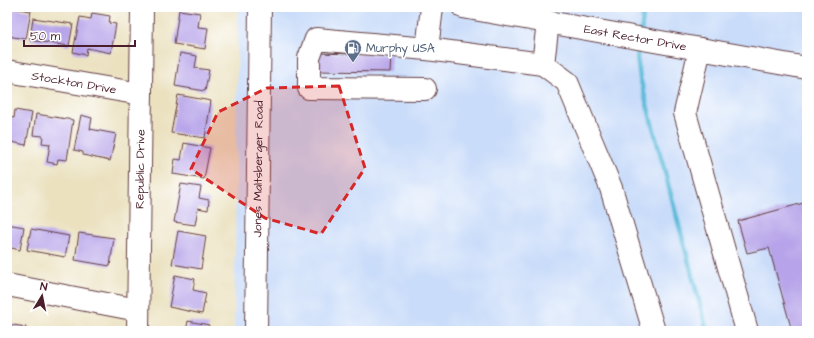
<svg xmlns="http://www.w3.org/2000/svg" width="814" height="338" font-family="'Architects Daughter',sans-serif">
<rect width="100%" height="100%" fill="#fff"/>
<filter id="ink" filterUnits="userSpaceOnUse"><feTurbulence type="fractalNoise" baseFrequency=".025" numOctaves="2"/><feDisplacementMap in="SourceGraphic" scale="8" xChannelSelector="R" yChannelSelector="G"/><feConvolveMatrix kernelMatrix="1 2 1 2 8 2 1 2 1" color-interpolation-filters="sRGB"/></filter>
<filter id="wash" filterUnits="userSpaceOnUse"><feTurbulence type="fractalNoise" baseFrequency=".012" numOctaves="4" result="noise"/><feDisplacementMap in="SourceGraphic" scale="16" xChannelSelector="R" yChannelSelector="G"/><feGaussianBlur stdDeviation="0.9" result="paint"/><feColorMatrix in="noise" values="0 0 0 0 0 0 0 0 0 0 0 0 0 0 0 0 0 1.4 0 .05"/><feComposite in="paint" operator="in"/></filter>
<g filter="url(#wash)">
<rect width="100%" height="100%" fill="#ebe1bf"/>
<!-- built -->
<path fill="#c9dcf9" d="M 238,7 L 807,7 L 807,331 L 234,331 Z"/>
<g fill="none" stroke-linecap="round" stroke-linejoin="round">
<!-- stream -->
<g stroke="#5bbbd9" stroke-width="4.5">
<path d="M 641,33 L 644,7"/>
<path d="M 639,44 L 637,58 L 640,78 L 707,331"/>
</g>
</g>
<g id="blocks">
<!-- building -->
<g fill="#b6a3e9">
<path d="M 7,7 L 31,11 L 26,39 L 7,36 Z"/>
<path d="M 179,10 L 200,13 L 198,27 L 208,28 L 205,49 L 174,44 Z"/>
<path d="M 92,13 L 110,16 L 109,23 L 116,24 L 111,53 L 87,48 L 86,55 L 73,52 L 80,17 L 91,19 Z"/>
<path d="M 33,18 L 73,24 L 69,46 L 30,40 Z"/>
<path d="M 180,53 L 197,56 L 195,68 L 209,70 L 205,91 L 175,86 Z"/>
<path d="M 317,53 L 391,55 L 390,72 L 316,71 Z"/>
<path d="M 178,95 L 211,101 L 205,138 L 171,133 Z"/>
<path d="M 15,110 L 32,113 L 26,145 L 7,141 L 7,116 L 14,118 Z"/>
<path d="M 36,114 L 73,120 L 67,160 L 58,159 L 57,164 L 47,162 L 50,144 L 42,143 L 43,136 L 33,135 Z"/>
<path d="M 81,115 L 92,118 L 90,129 L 116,134 L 110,161 L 83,155 L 83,152 L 74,150 Z"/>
<path d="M 184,143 L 210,148 L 204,179 L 173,174 L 175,159 L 181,160 Z"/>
<path d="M 181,184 L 201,187 L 199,198 L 209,200 L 208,210 L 198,208 L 195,225 L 174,222 Z"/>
<path d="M 807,202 L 807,331 L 792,331 L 769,248 L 747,253 L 738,221 Z"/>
<path d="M 7,224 L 24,227 L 20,250 L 7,247 Z"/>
<path d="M 31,229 L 69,236 L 65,257 L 27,250 Z"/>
<path d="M 178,231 L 206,236 L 201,269 L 172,264 Z"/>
<path d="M 79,233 L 114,238 L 110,266 L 75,260 Z"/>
<path d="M 175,275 L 195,279 L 193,290 L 206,293 L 202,314 L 169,307 Z"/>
<path d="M 188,321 L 209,325 L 207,331 L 186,331 Z"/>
<path d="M 7,324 L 26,327 L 25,331 L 7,331 Z"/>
</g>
</g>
</g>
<g filter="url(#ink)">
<use href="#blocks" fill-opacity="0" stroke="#623c41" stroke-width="1"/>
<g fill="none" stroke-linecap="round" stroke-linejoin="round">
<!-- minor casing -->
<g stroke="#623c41" stroke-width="24">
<g id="minor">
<path id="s1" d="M 463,7 L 807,68"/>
<path d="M 548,22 L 543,64 L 567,82 L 611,188 L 654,331"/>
<path d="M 427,49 L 432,7"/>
<path d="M 700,49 L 685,113 L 747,331"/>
<path id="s2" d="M 7,71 L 141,94"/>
<path d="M 425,89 L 309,88 L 309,58 L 316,39 L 427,49 L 543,64"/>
<path d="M 7,285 L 138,310"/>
<path id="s3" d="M 138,331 L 142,7"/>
</g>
</g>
<!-- major casing -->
<g stroke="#623c41" stroke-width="24">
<g id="major">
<path id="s4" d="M 256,331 L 260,7"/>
</g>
</g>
<!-- minor -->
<use href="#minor" stroke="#fff" stroke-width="22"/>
<!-- major -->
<use href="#major" stroke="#fff" stroke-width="22"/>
</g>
</g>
<!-- marked area -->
<path fill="#d62828" fill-opacity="0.2" stroke="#d62828" stroke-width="3" stroke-dasharray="8 5" stroke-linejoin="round" d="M 339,86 L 365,168 L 321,234 L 265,218 L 191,169 L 218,112 L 267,88 Z"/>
<!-- icons -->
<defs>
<g id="fuel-pin" transform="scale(0.9)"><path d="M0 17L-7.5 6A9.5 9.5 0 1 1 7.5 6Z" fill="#5c6f8a" stroke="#fff"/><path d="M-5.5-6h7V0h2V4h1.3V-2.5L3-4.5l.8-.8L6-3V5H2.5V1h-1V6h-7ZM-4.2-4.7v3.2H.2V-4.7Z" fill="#fff"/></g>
</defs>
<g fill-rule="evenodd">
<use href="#fuel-pin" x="353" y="48"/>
</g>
<g text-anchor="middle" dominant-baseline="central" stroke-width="3.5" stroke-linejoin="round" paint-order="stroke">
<!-- street labels -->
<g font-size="12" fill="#4a1f2b" stroke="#fff">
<text stroke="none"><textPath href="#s1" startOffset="175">East Rector Drive</textPath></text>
<text stroke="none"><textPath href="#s2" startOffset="68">Stockton Drive</textPath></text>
<text stroke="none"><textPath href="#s3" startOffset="162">Republic Drive</textPath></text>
<text stroke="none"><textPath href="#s4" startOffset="162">Jones Maltsberger Road</textPath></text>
</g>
<!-- service labels -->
<g font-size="12" fill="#4e5e75" stroke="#fff" text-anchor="start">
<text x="366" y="48">Murphy USA</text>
</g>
</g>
<!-- margin -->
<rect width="814" height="338" fill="none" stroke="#fff" stroke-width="24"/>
<!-- north arrow -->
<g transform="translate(42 296) rotate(10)" stroke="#ffffff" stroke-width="3" paint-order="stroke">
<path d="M0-3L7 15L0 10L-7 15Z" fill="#4a1f2b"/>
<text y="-6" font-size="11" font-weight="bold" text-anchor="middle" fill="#4a1f2b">N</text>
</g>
<!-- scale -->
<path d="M24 40v6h111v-6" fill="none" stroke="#4a1f2b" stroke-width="2"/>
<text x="30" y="40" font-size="12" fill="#4a1f2b" stroke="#ffffff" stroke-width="3" paint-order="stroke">50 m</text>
</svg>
